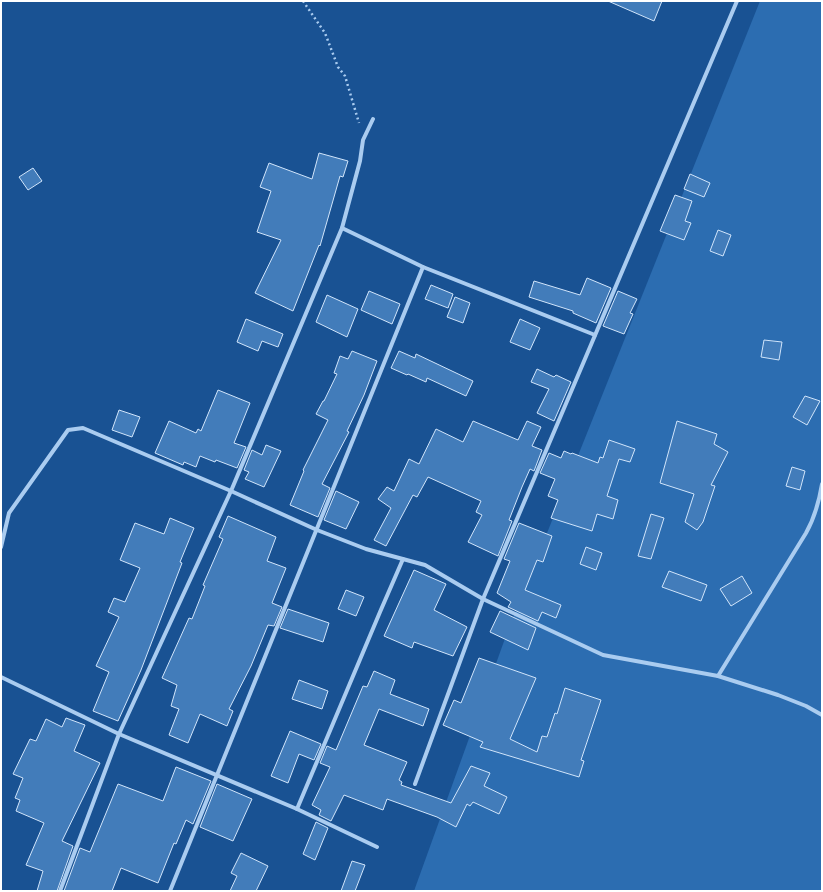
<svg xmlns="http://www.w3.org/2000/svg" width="823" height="892" font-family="Poppins,sans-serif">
<rect width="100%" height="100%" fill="#195293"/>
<!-- grass -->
<path fill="#2c6db1" d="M 760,1 L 822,1 L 822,891 L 414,891 L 507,633 Z"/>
<!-- building -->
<g fill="#427cba" stroke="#d1e5fb">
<path d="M 608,1 L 662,1 L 654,21 Z"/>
<path d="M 319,153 L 348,161 L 343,177 L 340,176 L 320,246 L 319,245 L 293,311 L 255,293 L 281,240 L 257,232 L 271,191 L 260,187 L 269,163 L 312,179 Z"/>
<path d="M 33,168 L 42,181 L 28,190 L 19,177 Z"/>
<path d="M 690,174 L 710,183 L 704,197 L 684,189 Z"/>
<path d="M 675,195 L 692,201 L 685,221 L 691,223 L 684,240 L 660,231 Z"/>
<path d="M 718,230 L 731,235 L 723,256 L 710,251 Z"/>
<path d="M 587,278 L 611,288 L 596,323 L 573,313 L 573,311 L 529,297 L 534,281 L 580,295 Z"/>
<path d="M 431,285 L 453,294 L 448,308 L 425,299 Z"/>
<path d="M 369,291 L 400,304 L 392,324 L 361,310 Z"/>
<path d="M 618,291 L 637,299 L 630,313 L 633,314 L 624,334 L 603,326 Z"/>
<path d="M 327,295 L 358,309 L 347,337 L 316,322 Z"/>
<path d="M 455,297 L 470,303 L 463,323 L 447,317 Z"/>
<path d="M 246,319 L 283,334 L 278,347 L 262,341 L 258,351 L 237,342 Z"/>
<path d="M 520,319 L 540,328 L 530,350 L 510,342 Z"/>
<path d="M 764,340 L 782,342 L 779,360 L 761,357 Z"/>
<path d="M 352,351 L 377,361 L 364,395 L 347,431 L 349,432 L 322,484 L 330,488 L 318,517 L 290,505 L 304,471 L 303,470 L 328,420 L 316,414 L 323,401 L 324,401 L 337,374 L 334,373 L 340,356 L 348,359 Z"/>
<path d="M 399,351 L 415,358 L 416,354 L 473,381 L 466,396 L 427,378 L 426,382 L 408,374 L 407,375 L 391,368 Z"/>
<path d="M 537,369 L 554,377 L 556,375 L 571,382 L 554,421 L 537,413 L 549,389 L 531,382 Z"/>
<path d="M 218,390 L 250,403 L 234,443 L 246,447 L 237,468 L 216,460 L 215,462 L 200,456 L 196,467 L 184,462 L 183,465 L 155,453 L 169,421 L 196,433 L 198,429 L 201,431 Z"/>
<path d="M 805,396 L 820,401 L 807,425 L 793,417 Z"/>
<path d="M 119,410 L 140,417 L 132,437 L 112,430 Z"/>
<path d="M 473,421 L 518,440 L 527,421 L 541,427 L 532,446 L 542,450 L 534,471 L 530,469 L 522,487 L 509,520 L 512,521 L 498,556 L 468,542 L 482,515 L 476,512 L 481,501 L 428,477 L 417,497 L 413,495 L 386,546 L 374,540 L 391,508 L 378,499 L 387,487 L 394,491 L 409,459 L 419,464 L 436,429 L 463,442 Z"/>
<path d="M 677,421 L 717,434 L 714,444 L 728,452 L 711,485 L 715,486 L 703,522 L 697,530 L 685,522 L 694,494 L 660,483 Z"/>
<path d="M 609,440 L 635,449 L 630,462 L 619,459 L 607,496 L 618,500 L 613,519 L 597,514 L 592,531 L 551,518 L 558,500 L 548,496 L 555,479 L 540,473 L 549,453 L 561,458 L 564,451 L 571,454 L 572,453 L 598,463 L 600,457 L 603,458 Z"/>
<path d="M 266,445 L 281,451 L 264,487 L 245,479 L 249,472 L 244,470 L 252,450 L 262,455 Z"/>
<path d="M 792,467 L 805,471 L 800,490 L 786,486 Z"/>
<path d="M 336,491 L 359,502 L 346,529 L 324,520 Z"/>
<path d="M 651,514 L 664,518 L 651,559 L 638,556 Z"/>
<path d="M 228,516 L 276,537 L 267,561 L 286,568 L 272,603 L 282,607 L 274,626 L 268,625 L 251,666 L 229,709 L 233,711 L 227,726 L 200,714 L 188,743 L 169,735 L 179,709 L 171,706 L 177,685 L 162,678 L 189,618 L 192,619 L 205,586 L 203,585 L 223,539 L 219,537 Z"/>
<path d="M 170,518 L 194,528 L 180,562 L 182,563 L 141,670 L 118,721 L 93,711 L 109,672 L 96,666 L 119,617 L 108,612 L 114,598 L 125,602 L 140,568 L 120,560 L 135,523 L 164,534 Z"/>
<path d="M 519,523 L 552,536 L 543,562 L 537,560 L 525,590 L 561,605 L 556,618 L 542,612 L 538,621 L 508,607 L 511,602 L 497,593 L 510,561 L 504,559 Z"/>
<path d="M 586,547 L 602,553 L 596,570 L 580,564 Z"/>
<path d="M 414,570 L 446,584 L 434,610 L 467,627 L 453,656 L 414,642 L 412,648 L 384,636 Z"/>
<path d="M 669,571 L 707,585 L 701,601 L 662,587 Z"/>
<path d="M 742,576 L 752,593 L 731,606 L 720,589 Z"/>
<path d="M 346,590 L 364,597 L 356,616 L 338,609 Z"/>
<path d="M 288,609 L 329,623 L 323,642 L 280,628 Z"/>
<path d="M 500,611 L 536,628 L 528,650 L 490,632 Z"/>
<path d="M 479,658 L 536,678 L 510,739 L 537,752 L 542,736 L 547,737 L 555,713 L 557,714 L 565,688 L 601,700 L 581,760 L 584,761 L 579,777 L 480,747 L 483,742 L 443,725 L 454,700 L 461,703 Z"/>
<path d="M 374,671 L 395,680 L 390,694 L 429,709 L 423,726 L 379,709 L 364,745 L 407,762 L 399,780 L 402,782 L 401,785 L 451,803 L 471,766 L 490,773 L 484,786 L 507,797 L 499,814 L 473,802 L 470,806 L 467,804 L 456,827 L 437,817 L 387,799 L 383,810 L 344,795 L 331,821 L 319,815 L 321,810 L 312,805 L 330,767 L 320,763 L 327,746 L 336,750 L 363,686 L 367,687 Z"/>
<path d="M 299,680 L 328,691 L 322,709 L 292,699 Z"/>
<path d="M 66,718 L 85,725 L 74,751 L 100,763 L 62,841 L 73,846 L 57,891 L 37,891 L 43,871 L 26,865 L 44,823 L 16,811 L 20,800 L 15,798 L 23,778 L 13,774 L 30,739 L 36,741 L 46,719 L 62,727 Z"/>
<path d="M 290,731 L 321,744 L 314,760 L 299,754 L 288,783 L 271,776 Z"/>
<path d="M 176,767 L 211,781 L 193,824 L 186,820 L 176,844 L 174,843 L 158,883 L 121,868 L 112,891 L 64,891 L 80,848 L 90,852 L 118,784 L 163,801 Z"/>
<path d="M 217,784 L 252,799 L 233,841 L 200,827 Z"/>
<path d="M 316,822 L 328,828 L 315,860 L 303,854 Z"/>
<path d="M 241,853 L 268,866 L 256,891 L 230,891 L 237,876 L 231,873 Z"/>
<path d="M 352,861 L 365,865 L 355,891 L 341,891 Z"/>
</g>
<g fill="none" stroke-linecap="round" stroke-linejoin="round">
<!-- path -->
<path stroke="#aaccf0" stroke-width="2.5" stroke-dasharray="2 3" stroke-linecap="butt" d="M 303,1 L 325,33 L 338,67 L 345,76 L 359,123"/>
<!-- minor -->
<g stroke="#aaccf0" stroke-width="4">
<path d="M 342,228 L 423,267 L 595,335"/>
<path d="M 1,547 L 9,513 L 68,430 L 83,428 L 231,491 L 317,530 L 366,549 L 425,565 L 483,599 L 603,655 L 718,676 L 778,695 L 806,706 L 822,715"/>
<path d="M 718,676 L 806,533 C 815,517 819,502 822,484"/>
<path d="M 1,677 L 119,734 L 297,809 L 377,847"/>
<path d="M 415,784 L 483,599 L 737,1"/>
<path d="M 297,809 L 380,612 L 403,559"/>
<path d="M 60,891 L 119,734 L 231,491 L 342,228 L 360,161 L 363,140 L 373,119"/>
<path d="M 170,891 L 423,267"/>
</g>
</g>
<!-- border -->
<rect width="823" height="892" fill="none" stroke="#ffffff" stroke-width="4"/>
</svg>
